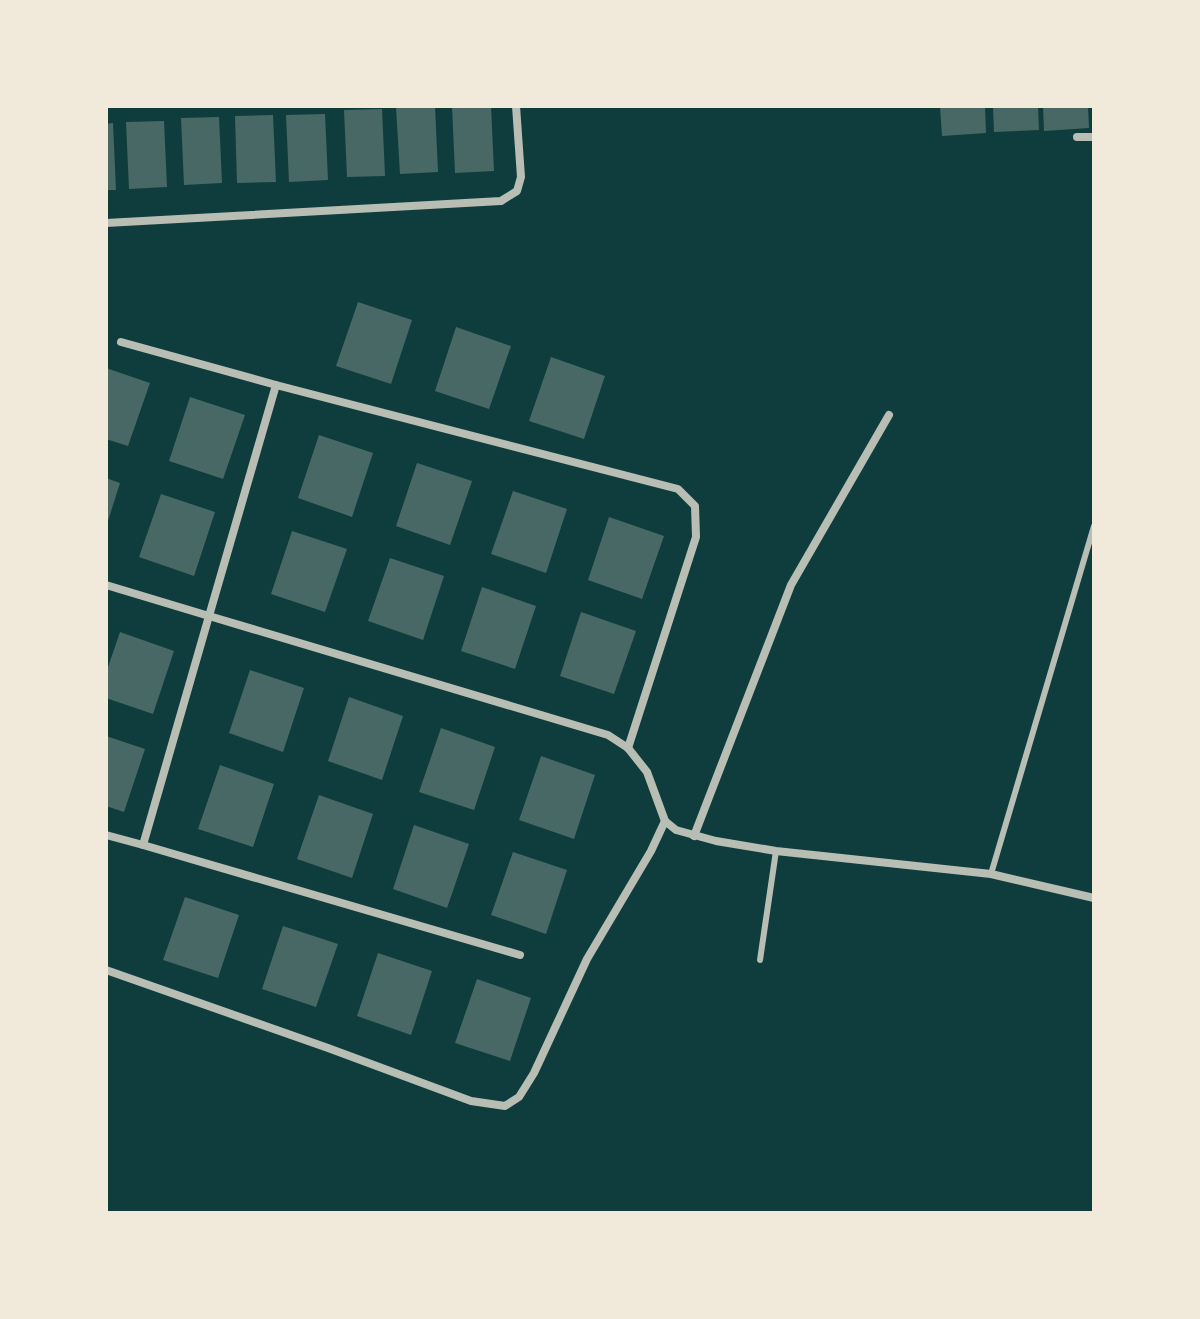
<svg xmlns="http://www.w3.org/2000/svg" width="1200" height="1319" font-family="'Source Serif 4',serif">
<rect width="100%" height="100%" fill="#0f3d3e"/>
<!-- building -->
<g fill="#486865">
<path d="M 435,106 L 438,172 L 400,174 L 396,107 Z"/>
<path d="M 452,106 L 491,106 L 494,171 L 455,173 Z"/>
<path d="M 940,106 L 985,106 L 986,133 L 942,136 Z"/>
<path d="M 993,106 L 1038,106 L 1039,130 L 994,132 Z"/>
<path d="M 1043,106 L 1088,106 L 1089,128 L 1044,131 Z"/>
<path d="M 382,109 L 385,176 L 347,177 L 344,110 Z"/>
<path d="M 325,114 L 328,180 L 289,182 L 286,115 Z"/>
<path d="M 273,115 L 276,182 L 237,183 L 235,116 Z"/>
<path d="M 219,117 L 222,183 L 184,185 L 181,118 Z"/>
<path d="M 164,121 L 167,187 L 129,189 L 126,122 Z"/>
<path d="M 113,123 L 116,190 L 106,190 L 106,124 Z"/>
<path d="M 358,302 L 412,320 L 391,384 L 336,366 Z"/>
<path d="M 456,327 L 511,346 L 489,409 L 435,391 Z"/>
<path d="M 551,357 L 605,376 L 584,439 L 529,421 Z"/>
<path d="M 106,368 L 150,383 L 128,446 L 106,439 Z"/>
<path d="M 190,397 L 245,415 L 223,479 L 169,461 Z"/>
<path d="M 319,435 L 373,453 L 352,517 L 298,498 Z"/>
<path d="M 417,463 L 472,481 L 450,545 L 396,526 Z"/>
<path d="M 106,478 L 120,483 L 107,524 L 106,524 Z"/>
<path d="M 513,491 L 567,509 L 546,573 L 491,554 Z"/>
<path d="M 161,494 L 215,512 L 194,576 L 139,557 Z"/>
<path d="M 609,517 L 664,536 L 642,599 L 588,580 Z"/>
<path d="M 292,531 L 347,549 L 325,612 L 271,594 Z"/>
<path d="M 390,558 L 444,576 L 423,640 L 368,621 Z"/>
<path d="M 482,587 L 536,606 L 515,669 L 461,651 Z"/>
<path d="M 581,612 L 636,631 L 614,694 L 560,676 Z"/>
<path d="M 120,632 L 174,651 L 153,714 L 106,698 L 106,673 Z"/>
<path d="M 250,670 L 304,688 L 283,752 L 229,733 Z"/>
<path d="M 349,697 L 403,716 L 382,780 L 328,761 Z"/>
<path d="M 441,728 L 495,747 L 474,810 L 419,792 Z"/>
<path d="M 106,736 L 145,749 L 124,812 L 106,806 Z"/>
<path d="M 541,756 L 595,775 L 574,839 L 519,820 Z"/>
<path d="M 220,765 L 274,784 L 253,847 L 198,829 Z"/>
<path d="M 319,795 L 373,814 L 352,878 L 297,859 Z"/>
<path d="M 414,825 L 469,844 L 447,908 L 393,889 Z"/>
<path d="M 513,852 L 567,870 L 546,934 L 491,915 Z"/>
<path d="M 185,897 L 239,915 L 218,978 L 163,960 Z"/>
<path d="M 283,926 L 338,944 L 316,1007 L 262,989 Z"/>
<path d="M 378,953 L 432,971 L 411,1035 L 357,1016 Z"/>
<path d="M 477,979 L 531,998 L 510,1061 L 455,1043 Z"/>
</g>
<g fill="none" stroke-linecap="round" stroke-linejoin="round">
<!-- service -->
<g stroke="#b8beb3" stroke-width="6">
<path d="M 991,874 L 1094,526"/>
<path d="M 760,960 L 776,851"/>
</g>
<!-- minor -->
<g stroke="#b8beb3" stroke-width="8">
<path d="M 1077,137 L 1094,137"/>
<path d="M 106,223 L 501,201 L 517,191 L 521,177 L 516,106"/>
<path d="M 121,342 L 276,385"/>
<path d="M 106,585 L 209,616 L 276,385 L 678,489 L 695,506 L 696,537 L 628,748"/>
<path d="M 106,835 L 143,845 L 209,616 L 608,735 L 628,748 L 647,772 L 665,821 L 676,830 L 716,841 L 776,851 L 991,874 L 1094,898"/>
<path d="M 694,836 L 791,585 L 889,415"/>
<path d="M 143,845 L 520,955"/>
<path d="M 106,970 L 328,1048 L 471,1101 L 505,1106 L 519,1097 L 534,1073 L 587,959 L 651,851 L 665,821"/>
</g>
</g>
<!-- border -->
<rect width="1200" height="1319" fill="none" stroke="#f1e9da" stroke-width="216"/>
</svg>
